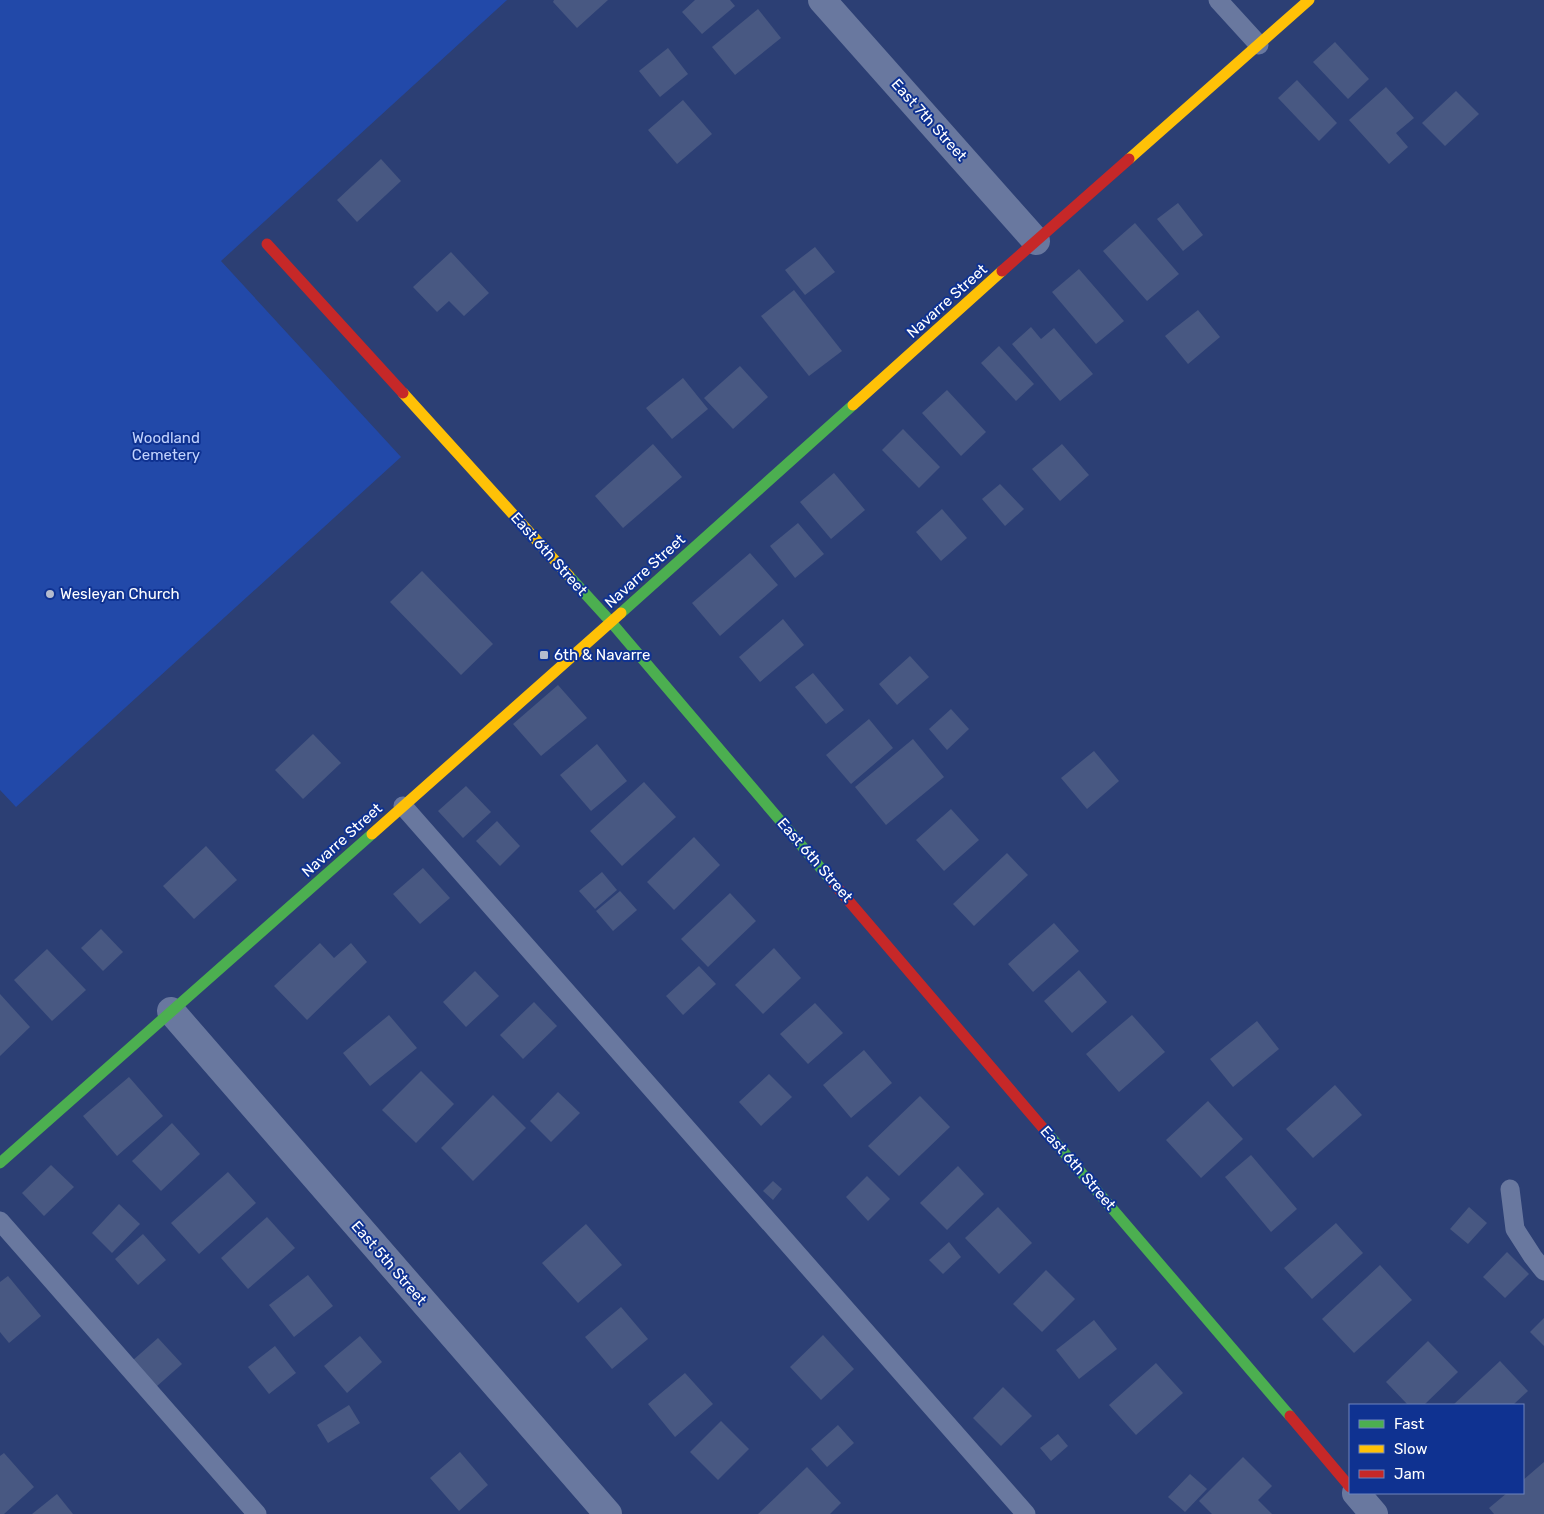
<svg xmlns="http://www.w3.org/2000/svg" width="1544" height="1514" font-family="Rubik,sans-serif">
<rect width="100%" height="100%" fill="#2c3f74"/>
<!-- green -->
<path fill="#2249a9" d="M 0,0 L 507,0 L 221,261 L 401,457 L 16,807 L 0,790 Z"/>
<!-- building -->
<g fill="#485882">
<path d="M 554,0 L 608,0 L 577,28 L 553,2 Z"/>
<path d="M 695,0 L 730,0 L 735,6 L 702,34 L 682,12 Z"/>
<path d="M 758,9 L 781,38 L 735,75 L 712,47 Z"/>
<path d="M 1335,42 L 1369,79 L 1348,99 L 1313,62 Z"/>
<path d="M 668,48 L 688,74 L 660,97 L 639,71 Z"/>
<path d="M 1297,80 L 1337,123 L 1319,141 L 1278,98 Z"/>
<path d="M 1386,87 L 1414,118 L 1396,133 L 1408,147 L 1389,164 L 1349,120 Z"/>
<path d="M 1456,91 L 1479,114 L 1445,146 L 1422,123 Z"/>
<path d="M 683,100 L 712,134 L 677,164 L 648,130 Z"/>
<path d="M 381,159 L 401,181 L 357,222 L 337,200 Z"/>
<path d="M 1178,203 L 1203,235 L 1183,251 L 1157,219 Z"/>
<path d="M 1135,223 L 1179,274 L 1147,301 L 1103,251 Z"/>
<path d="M 815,247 L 835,272 L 805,295 L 785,270 Z"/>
<path d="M 451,252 L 489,293 L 464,316 L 449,301 L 437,312 L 413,287 Z"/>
<path d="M 1079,269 L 1124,321 L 1096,344 L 1052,292 Z"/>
<path d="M 794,290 L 842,351 L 809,376 L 761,316 Z"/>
<path d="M 1198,310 L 1220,337 L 1188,364 L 1165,336 Z"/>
<path d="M 1031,327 L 1041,339 L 1054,328 L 1093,374 L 1060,401 L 1012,344 Z"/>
<path d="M 999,346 L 1034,384 L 1016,401 L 981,363 Z"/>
<path d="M 740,366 L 768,397 L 733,429 L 704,398 Z"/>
<path d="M 683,378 L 708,409 L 672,439 L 646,408 Z"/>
<path d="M 947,390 L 986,432 L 961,456 L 922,413 Z"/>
<path d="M 903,429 L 940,467 L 919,488 L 882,450 Z"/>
<path d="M 653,444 L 682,477 L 623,528 L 595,496 Z"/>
<path d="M 1062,444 L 1089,475 L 1060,501 L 1032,469 Z"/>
<path d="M 834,473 L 865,510 L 831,539 L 800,502 Z"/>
<path d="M 1000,484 L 1024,509 L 1005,526 L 982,499 Z"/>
<path d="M 942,509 L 967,538 L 941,561 L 916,532 Z"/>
<path d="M 798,523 L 824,554 L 795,578 L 770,546 Z"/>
<path d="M 750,553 L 778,585 L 720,636 L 692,603 Z"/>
<path d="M 422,571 L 493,644 L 461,675 L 390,602 Z"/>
<path d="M 783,619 L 804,645 L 760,682 L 739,657 Z"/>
<path d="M 910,656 L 929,677 L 897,705 L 879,684 Z"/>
<path d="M 813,673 L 844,710 L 826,724 L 795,687 Z"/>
<path d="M 558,685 L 587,718 L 541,756 L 513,724 Z"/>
<path d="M 951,709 L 969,729 L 947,750 L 929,729 Z"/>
<path d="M 869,719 L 893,748 L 851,784 L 826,755 Z"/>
<path d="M 313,734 L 341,763 L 303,799 L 275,770 Z"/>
<path d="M 913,739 L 944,777 L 886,825 L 855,787 Z"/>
<path d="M 597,744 L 627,781 L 591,811 L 560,775 Z"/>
<path d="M 1094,751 L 1119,781 L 1087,809 L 1061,778 Z"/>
<path d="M 644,782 L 676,817 L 622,866 L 590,831 Z"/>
<path d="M 466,786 L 491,812 L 463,838 L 438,811 Z"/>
<path d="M 951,809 L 979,840 L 944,871 L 916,840 Z"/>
<path d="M 497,821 L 520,846 L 500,866 L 476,841 Z"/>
<path d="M 694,837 L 720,865 L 674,910 L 647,882 Z"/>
<path d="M 206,846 L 237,880 L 194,919 L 163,886 Z"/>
<path d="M 1007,853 L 1028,875 L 974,926 L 953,904 Z"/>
<path d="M 423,868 L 450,898 L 420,924 L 393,894 Z"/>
<path d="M 602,872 L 617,890 L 595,909 L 579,891 Z"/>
<path d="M 620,891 L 637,910 L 613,931 L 596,911 Z"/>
<path d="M 730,893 L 756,921 L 708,967 L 681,939 Z"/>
<path d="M 1054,923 L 1079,951 L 1033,992 L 1008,964 Z"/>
<path d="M 101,929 L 123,952 L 103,971 L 81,948 Z"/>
<path d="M 320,943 L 334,958 L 351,943 L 367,962 L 307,1020 L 274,986 Z"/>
<path d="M 774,948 L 801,978 L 763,1014 L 735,985 Z"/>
<path d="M 47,949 L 86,990 L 52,1021 L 14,980 Z"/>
<path d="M 699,966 L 716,984 L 683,1015 L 666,996 Z"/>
<path d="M 1079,970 L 1107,1002 L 1072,1033 L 1044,1001 Z"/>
<path d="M 475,971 L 499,996 L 466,1027 L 443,1002 Z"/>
<path d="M 0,994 L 30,1027 L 0,1056 Z"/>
<path d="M 534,1002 L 557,1026 L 523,1059 L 500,1035 Z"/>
<path d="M 815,1003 L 843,1033 L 808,1064 L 780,1034 Z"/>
<path d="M 389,1015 L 417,1048 L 370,1086 L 343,1053 Z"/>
<path d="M 1132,1015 L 1165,1052 L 1119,1092 L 1086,1054 Z"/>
<path d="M 1257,1021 L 1279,1049 L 1233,1087 L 1210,1059 Z"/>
<path d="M 864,1050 L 892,1083 L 851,1118 L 823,1085 Z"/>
<path d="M 421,1071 L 454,1104 L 416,1143 L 382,1110 Z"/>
<path d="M 769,1074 L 792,1097 L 761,1126 L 739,1102 Z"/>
<path d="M 129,1077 L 163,1116 L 117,1156 L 83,1116 Z"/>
<path d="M 1335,1085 L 1362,1115 L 1313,1158 L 1286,1129 Z"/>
<path d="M 558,1092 L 580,1113 L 551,1142 L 530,1121 Z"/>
<path d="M 493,1095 L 526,1128 L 473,1181 L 441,1148 Z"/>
<path d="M 920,1096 L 950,1127 L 899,1176 L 868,1146 Z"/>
<path d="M 1208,1101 L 1243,1139 L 1201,1178 L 1166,1140 Z"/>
<path d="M 172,1123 L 200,1154 L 161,1191 L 132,1161 Z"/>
<path d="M 1251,1155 L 1297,1209 L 1271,1232 L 1225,1177 Z"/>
<path d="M 51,1165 L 74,1187 L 44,1216 L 22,1193 Z"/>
<path d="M 958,1166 L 984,1194 L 947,1230 L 920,1203 Z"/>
<path d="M 228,1172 L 256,1203 L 199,1254 L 171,1223 Z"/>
<path d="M 867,1176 L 890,1199 L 868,1221 L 846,1197 Z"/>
<path d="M 773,1181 L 782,1189 L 773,1200 L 763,1191 Z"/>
<path d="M 119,1204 L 140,1224 L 112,1253 L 92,1233 Z"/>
<path d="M 998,1207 L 1032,1243 L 999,1274 L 965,1238 Z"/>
<path d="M 1469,1207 L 1487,1223 L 1468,1244 L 1450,1229 Z"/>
<path d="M 267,1217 L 295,1248 L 248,1289 L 221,1258 Z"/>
<path d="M 1336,1223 L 1363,1253 L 1312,1299 L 1284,1268 Z"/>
<path d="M 586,1224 L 622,1265 L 578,1303 L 542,1263 Z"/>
<path d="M 143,1234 L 166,1260 L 138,1285 L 115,1259 Z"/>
<path d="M 949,1242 L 961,1257 L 943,1274 L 929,1260 Z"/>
<path d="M 1507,1252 L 1529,1274 L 1505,1298 L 1483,1277 Z"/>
<path d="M 1380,1265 L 1412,1300 L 1354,1353 L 1322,1319 Z"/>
<path d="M 1046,1270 L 1075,1299 L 1042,1332 L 1013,1304 Z"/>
<path d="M 308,1275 L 333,1306 L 294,1337 L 269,1305 Z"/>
<path d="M 8,1276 L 41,1316 L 9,1343 L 0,1332 L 0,1282 Z"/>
<path d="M 621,1307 L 648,1339 L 612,1369 L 585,1337 Z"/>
<path d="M 1544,1318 L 1544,1346 L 1530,1332 Z"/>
<path d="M 1094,1320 L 1117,1349 L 1079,1379 L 1056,1350 Z"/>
<path d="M 823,1335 L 854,1369 L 821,1400 L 790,1367 Z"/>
<path d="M 360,1336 L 382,1362 L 347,1393 L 324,1366 Z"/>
<path d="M 158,1338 L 182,1364 L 156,1387 L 132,1361 Z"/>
<path d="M 1428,1341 L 1458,1372 L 1424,1405 L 1408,1405 L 1386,1382 Z"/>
<path d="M 275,1346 L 296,1373 L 269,1394 L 248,1367 Z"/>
<path d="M 1500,1361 L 1528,1391 L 1513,1405 L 1453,1405 Z"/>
<path d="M 1156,1363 L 1183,1393 L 1136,1435 L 1109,1405 Z"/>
<path d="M 685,1373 L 713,1404 L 675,1437 L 648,1404 Z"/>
<path d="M 1003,1387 L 1032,1416 L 1001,1446 L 973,1418 Z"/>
<path d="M 349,1405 L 360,1423 L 328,1443 L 317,1425 Z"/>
<path d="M 721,1421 L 749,1449 L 718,1480 L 690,1452 Z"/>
<path d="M 838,1425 L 854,1443 L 827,1467 L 811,1449 Z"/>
<path d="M 1058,1434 L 1068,1446 L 1051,1461 L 1040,1448 Z"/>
<path d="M 460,1452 L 488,1485 L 459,1511 L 430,1478 Z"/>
<path d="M 4,1453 L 34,1487 L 4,1514 L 0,1514 L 0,1456 Z"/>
<path d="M 1243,1457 L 1272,1486 L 1258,1500 L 1272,1514 L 1212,1514 L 1199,1501 Z"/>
<path d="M 1544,1462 L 1544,1514 L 1494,1514 L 1489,1508 L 1507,1493 L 1523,1493 L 1523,1480 Z"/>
<path d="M 807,1467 L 841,1503 L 830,1514 L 758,1514 Z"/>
<path d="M 1190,1474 L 1207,1489 L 1185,1512 L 1168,1497 Z"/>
<path d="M 57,1494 L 73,1514 L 32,1514 Z"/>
</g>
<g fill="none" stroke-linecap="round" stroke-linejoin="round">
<!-- lane -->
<g stroke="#69789f" stroke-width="19">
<path d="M 1218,0 L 1259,45"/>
<path d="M 403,806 L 1026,1514"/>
<path d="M 1510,1189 L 1515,1229 L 1533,1257 L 1544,1271"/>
<path d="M 0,1221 L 257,1514"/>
</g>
<!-- street -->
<g stroke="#69789f" stroke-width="28">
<path d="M 822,0 L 1036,241"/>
<path d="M 171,1011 L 608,1514"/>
<path d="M 1356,1493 L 1374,1514"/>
</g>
<!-- fast -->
<g stroke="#4caf50" stroke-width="11">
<path d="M 569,576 L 611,622 L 830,879"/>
<path d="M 621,613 L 853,405"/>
<path d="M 1043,1128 L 1290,1416"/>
<path d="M 0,1163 L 372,834"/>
</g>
<!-- slow -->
<g stroke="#ffc107" stroke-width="11">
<path d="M 1129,159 L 1309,0"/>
<path d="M 403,393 L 569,576"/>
<path d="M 853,405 L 1002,271"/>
<path d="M 372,834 L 621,613"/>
</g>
<!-- jam -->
<g stroke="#c62828" stroke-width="11">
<path d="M 267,244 L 403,393"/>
<path d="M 1002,271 L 1129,159"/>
<path d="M 830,879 L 1043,1128"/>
<path d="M 1290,1416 L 1350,1487"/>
</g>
</g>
<!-- markers -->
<g fill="#b5bcce" stroke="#0f3291" stroke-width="2">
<circle cx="50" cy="594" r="5"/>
<rect x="539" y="650" width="10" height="10" rx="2.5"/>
</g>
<g text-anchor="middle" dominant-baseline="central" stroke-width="4" stroke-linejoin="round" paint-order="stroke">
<!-- street labels -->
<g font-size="15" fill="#fff" stroke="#0f3291">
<text transform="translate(929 120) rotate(48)">East 7th Street</text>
<text transform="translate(947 301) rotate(-42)">Navarre Street</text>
<text transform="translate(549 554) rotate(48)">East 6th Street</text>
<text transform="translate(645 571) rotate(-42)">Navarre Street</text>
<text transform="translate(342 840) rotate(-42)">Navarre Street</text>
<text transform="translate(815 860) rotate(49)">East 6th Street</text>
<text transform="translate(1078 1168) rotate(49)">East 6th Street</text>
<text transform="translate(389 1263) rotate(49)">East 5th Street</text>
</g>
<!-- park labels -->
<g font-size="15" fill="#c2d3fe" stroke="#0f3291">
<text x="166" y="438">Woodland<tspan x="166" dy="17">Cemetery</tspan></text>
</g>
<!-- poi labels -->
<g font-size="15" fill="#fff" stroke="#0f3291" text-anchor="start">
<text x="60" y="594">Wesleyan Church</text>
<text x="554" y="655">6th &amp; Navarre</text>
</g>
</g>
<!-- legend -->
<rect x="1349" y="1404" width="175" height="90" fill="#0f3291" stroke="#6f84bd"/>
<rect x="1359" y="1420" width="25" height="8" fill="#4caf50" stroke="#6f84bd"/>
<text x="1394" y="1429" font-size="15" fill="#ffffff">Fast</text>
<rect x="1359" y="1445" width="25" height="8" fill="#ffc107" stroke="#6f84bd"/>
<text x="1394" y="1454" font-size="15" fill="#ffffff">Slow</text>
<rect x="1359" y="1470" width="25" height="8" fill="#c62828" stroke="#6f84bd"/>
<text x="1394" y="1479" font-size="15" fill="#ffffff">Jam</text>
</svg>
